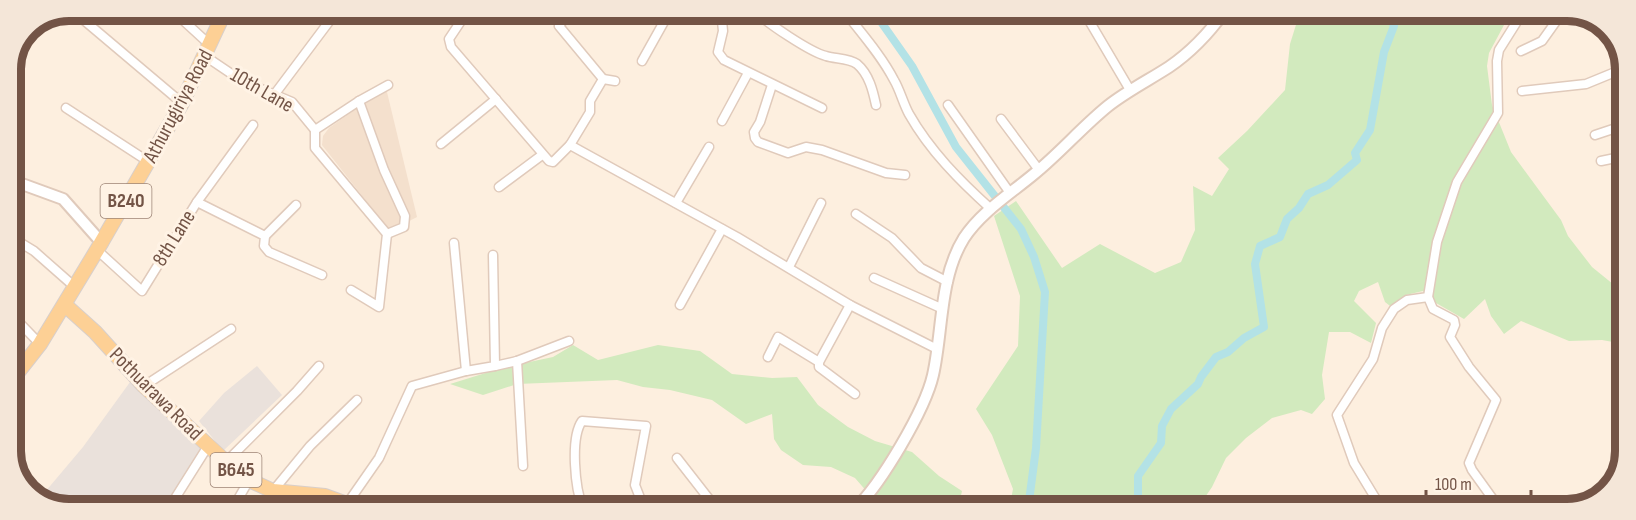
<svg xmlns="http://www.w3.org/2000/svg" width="1636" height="520" font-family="'Sofia Sans Condensed',sans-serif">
<rect width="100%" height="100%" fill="#fdefdf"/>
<!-- residential -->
<path fill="#f4e0cd" d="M 386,88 L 417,217 L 390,231 L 322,145 L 323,136 L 329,128 Z"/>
<!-- industrial -->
<g fill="#eae1db">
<path d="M 257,366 L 282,395 L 223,451 L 199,421 L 224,393 Z"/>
<path d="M 133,378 L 209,451 L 172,508 L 131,508 L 121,500 L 115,508 L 53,507 L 40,498 L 83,447 Z"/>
</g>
<!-- green -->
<g fill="#d2eabe">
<path d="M 1300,12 L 1511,12 L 1489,53 L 1487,66 L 1492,105 L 1511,152 L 1561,220 L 1568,236 L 1592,267 L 1624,293 L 1624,344 L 1602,340 L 1569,341 L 1521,321 L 1504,334 L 1491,316 L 1485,299 L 1464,319 L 1436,303 L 1423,291 L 1406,295 L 1394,309 L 1385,302 L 1378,282 L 1359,291 L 1354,301 L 1376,323 L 1371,343 L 1350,332 L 1329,332 L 1322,375 L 1325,399 L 1312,414 L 1301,410 L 1272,418 L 1246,438 L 1226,458 L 1212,487 L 1197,509 L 1009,509 L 1013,489 L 992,435 L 976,409 L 1018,346 L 1020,296 L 994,216 L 1016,201 L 1062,268 L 1100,244 L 1155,273 L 1181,262 L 1195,230 L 1193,186 L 1212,196 L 1229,169 L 1218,158 L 1247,131 L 1285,90 L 1290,44 Z"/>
<path d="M 573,345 L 598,360 L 658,345 L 700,351 L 732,374 L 772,378 L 797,377 L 818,405 L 848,427 L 875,441 L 912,452 L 939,476 L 962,491 L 958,509 L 877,509 L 875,501 L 855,478 L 831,467 L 803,465 L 781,450 L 774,439 L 772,414 L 746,424 L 712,400 L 670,390 L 643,387 L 617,380 L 517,384 L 483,395 L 450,384 L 505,367 L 553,357 Z"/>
</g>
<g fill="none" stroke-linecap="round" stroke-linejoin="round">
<!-- canal -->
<g stroke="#b3e2e6" stroke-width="8">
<path d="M 874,12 L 912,66 L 956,147 L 1021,229 L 1034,257 L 1045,292 L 1036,448 L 1028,509"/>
<path d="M 1138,509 L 1138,476 L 1161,443 L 1162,426 L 1171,409 L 1198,384 L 1201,377 L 1216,357 L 1228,352 L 1244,338 L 1264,327 L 1255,264 L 1260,246 L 1280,237 L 1287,219 L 1299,208 L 1308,194 L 1328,185 L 1357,160 L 1355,153 L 1370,130 L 1384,52 L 1394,26 L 1387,12"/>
</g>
<!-- minor casing -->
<g stroke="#e0cabb" stroke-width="11">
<g id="minor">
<path d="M 73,11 L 182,103"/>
<path d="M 173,11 L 210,45"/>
<path d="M 460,11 L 463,18 L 449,39 L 451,47 L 549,161 L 553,162 L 570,145 L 590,112 L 590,101 L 603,79 L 615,81"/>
<path d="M 570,11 L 559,26 L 603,79"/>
<path d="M 721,11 L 723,31 L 718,52 L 724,60 L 822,108"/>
<path d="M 755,11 C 767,23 810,52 826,56 C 835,59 849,58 857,64 C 869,74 873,91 876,105"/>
<path d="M 845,12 C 862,34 881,55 894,80 C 900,90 903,103 909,114 C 930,151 960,181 991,209"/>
<path d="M 1084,12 L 1130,90"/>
<path d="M 1521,51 L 1542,41 L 1562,13"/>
<path d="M 205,56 L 242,81 L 292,102 L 315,130"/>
<path d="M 642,61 L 670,11"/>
<path d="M 772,85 L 760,122 L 754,132 L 755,138 L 758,142 L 788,153 L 806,147 L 822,150 L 886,173 L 905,175"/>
<path d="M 1522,91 L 1586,84 L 1625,68"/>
<path d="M 274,95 L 337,11"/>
<path d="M 359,101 L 384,170 L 405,216 L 404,227 L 387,234"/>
<path d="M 948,105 L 1010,193"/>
<path d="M 66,108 L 149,162"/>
<path d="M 1001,119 L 1039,170"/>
<path d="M 722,121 L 748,73"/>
<path d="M 1595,135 L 1625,125"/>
<path d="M 441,144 L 496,99"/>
<path d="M 570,145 L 737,237 L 850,305 L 937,349"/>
<path d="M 1601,161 L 1625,156"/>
<path d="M 499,187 L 542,155"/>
<path d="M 197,202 L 253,125"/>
<path d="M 676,203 L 709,147"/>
<path d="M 856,214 L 892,238 L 921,268 L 948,282"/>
<path d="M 265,236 L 296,205"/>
<path d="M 11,237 L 34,251 L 76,288"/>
<path d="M 454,243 L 466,371"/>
<path d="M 97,250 L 142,291 L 197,202 L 265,236 L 264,246 L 269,252 L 322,275"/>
<path d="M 789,267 L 821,203"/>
<path d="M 874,278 L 943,309"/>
<path d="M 351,290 L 379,307 L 387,234 L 315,148 L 315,130 L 359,101 L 388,85"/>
<path d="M 1428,297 L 1433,309 L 1454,320 L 1455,325 L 1450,337 L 1469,367 L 1496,400 L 1469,463 L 1472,470 L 1500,509"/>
<path d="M 680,305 L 722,229"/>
<path d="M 850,305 L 819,362 L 819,367 L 855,394"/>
<path d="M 11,314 L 40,344"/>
<path d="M 768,357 L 778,337 L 819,362"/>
<path d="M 517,361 L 523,466"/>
<path d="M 495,366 L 517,361 L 569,341"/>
<path d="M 144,386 L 231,329"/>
<path d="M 677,458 L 716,508"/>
<path d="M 226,462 L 297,391 L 319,366"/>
<path d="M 273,491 L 310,446 L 357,400"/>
<path d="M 347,504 L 379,458 L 412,386 L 466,371 L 495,366 L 493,255"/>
<path d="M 169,508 L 208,446"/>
<path d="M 233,508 L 249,480"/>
<path d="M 275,508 L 285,493"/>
<path d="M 583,508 C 575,489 570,438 582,421 L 646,426 L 635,485 L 644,508"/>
<path d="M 1382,509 L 1354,463 L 1337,415 L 1373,359 L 1382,328 L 1394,309 L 1407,300 L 1428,297 L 1437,242 L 1457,182 L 1498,113 L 1497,61 L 1499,50 L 1523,12"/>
</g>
</g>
<!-- tertiary casing -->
<g stroke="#e0cabb" stroke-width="14">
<g id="tertiary">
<path d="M 11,180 L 63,199 L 102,243"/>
<path d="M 855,509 C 881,484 925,410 933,375 C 943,331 939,278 964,238 C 981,212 1010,194 1034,174 C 1060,153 1082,127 1108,106 C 1127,91 1149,80 1169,67 C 1191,52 1209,33 1224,12"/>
</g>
</g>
<!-- primary casing -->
<g stroke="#d8cfcb" stroke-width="16">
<g id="primary">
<path d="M 65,305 L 95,332 L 144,386 L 226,462 L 249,480 L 273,491 L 325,496 L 347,504 L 352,508"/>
<path d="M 11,381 L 40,344 L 97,250 L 182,103 L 225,11"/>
</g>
</g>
<!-- minor -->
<use href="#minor" stroke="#fff" stroke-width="8"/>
<!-- tertiary -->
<use href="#tertiary" stroke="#fff" stroke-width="10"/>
<!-- primary -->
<use href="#primary" stroke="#fdd095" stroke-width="14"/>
</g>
<g text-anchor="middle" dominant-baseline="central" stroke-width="6" stroke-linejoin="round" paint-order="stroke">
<!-- shield labels -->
<g fill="#fff3e5" stroke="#9d8476" stroke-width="1.5">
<rect x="100.5" y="184" width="51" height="34" rx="4.5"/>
<rect x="210.5" y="453" width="51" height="34" rx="4.5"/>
</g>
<g font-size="20" font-weight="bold" fill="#735446">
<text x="126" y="201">B240</text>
<text x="236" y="470">B645</text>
</g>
<!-- street labels -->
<g font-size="21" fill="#735446" stroke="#fff3e5">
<text transform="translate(262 90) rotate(30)">10th Lane</text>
<text transform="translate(178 106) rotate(-62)">Athurugiriya Road</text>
<text transform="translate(174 238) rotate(-58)">8th Lane</text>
<text transform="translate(156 394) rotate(45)">Pothuarawa Road</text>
</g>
</g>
<!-- crop -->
<path d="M0 0H1636V520H0ZM69 21H1567A48 48 0 0 1 1615 69V451A48 48 0 0 1 1567 499H69A48 48 0 0 1 21 451V69A48 48 0 0 1 69 21Z" fill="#f4e6d8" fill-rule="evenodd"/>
<path fill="none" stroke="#735446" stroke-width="8" d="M69 21H1567A48 48 0 0 1 1615 69V451A48 48 0 0 1 1567 499H69A48 48 0 0 1 21 451V69A48 48 0 0 1 69 21Z"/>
<!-- scale -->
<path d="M1426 490v9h105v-9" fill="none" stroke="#735446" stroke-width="3"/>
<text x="1435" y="490" font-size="18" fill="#735446" stroke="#fff3e5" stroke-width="4.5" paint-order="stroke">100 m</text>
</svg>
